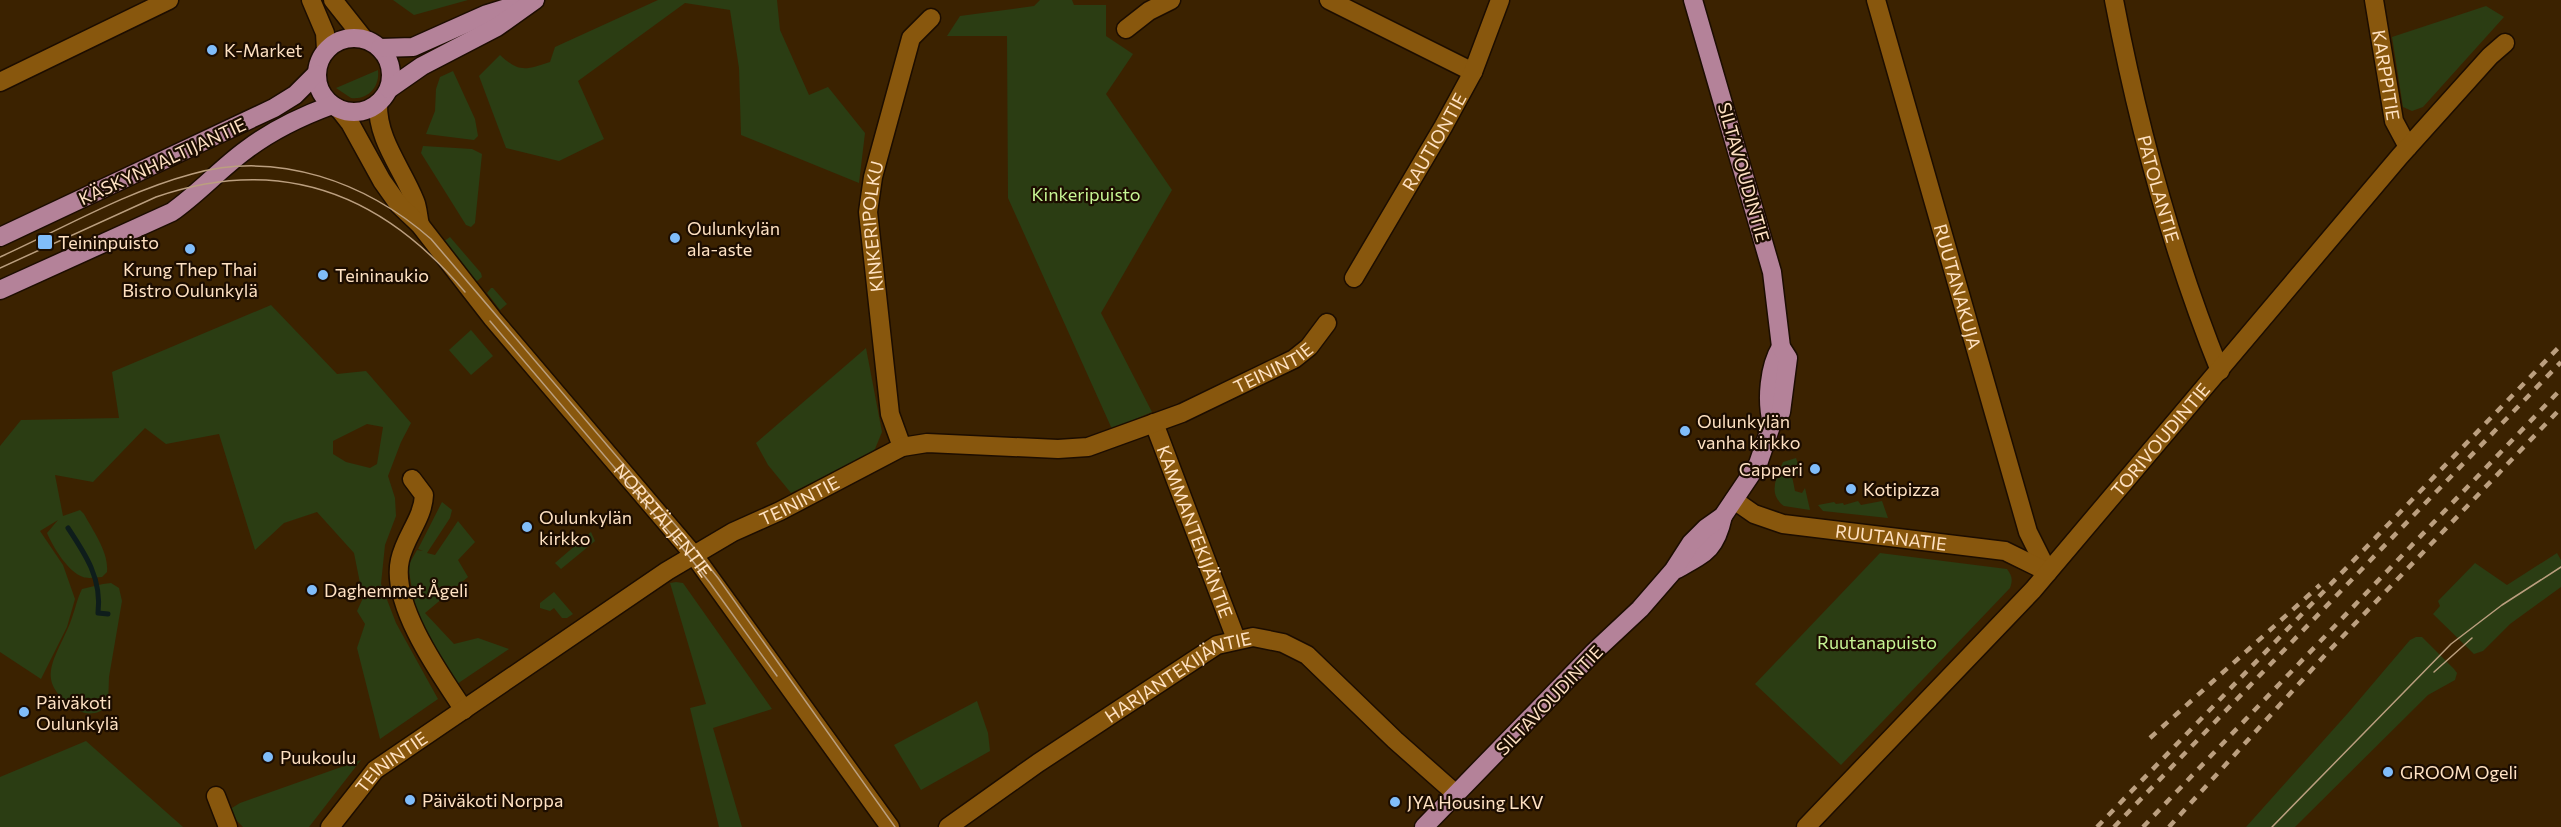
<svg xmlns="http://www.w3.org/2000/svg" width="2561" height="827" font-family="Commissioner,sans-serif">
<rect width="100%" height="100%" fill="#3b2200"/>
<!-- green -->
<g fill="#2b3d13" fill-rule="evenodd">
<path d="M 393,0 L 468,0 L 414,15 Z"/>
<path d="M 658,0 L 777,0 L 780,30 L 809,95 L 828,87 L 865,133 L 859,183 L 741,135 L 739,68 L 730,10 L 685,3 L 578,81 L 604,139 L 559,161 L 506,148 L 479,76 L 500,55 C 519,73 526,70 550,62 L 555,47 Z"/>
<path d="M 1040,0 L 1072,0 L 1074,5 L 1106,5 L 1106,36 L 1133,54 L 1106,94 L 1172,190 L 1101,313 L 1152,412 L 1112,429 L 1008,198 L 1007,36 L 947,36 L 960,16 L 1034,6 Z"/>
<path d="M 2486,6 L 2504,17 L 2423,107 L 2412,111 L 2403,107 L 2392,37 Z"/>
<path d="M 378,70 C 380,87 368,100 351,98 L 336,88 Z"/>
<path d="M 453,71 L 475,119 L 478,136 L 474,140 L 426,134 L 435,111 L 436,89 L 440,77 Z"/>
<path d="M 423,146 L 472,149 L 482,154 L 475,223 L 471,227 L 466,225 L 421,153 Z"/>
<path d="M 450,237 L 481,273 L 482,277 L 476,282 L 443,242 Z"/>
<path d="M 491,288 L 493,288 L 507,304 L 500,310 L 487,293 Z"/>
<path d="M 271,305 L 337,374 L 366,371 L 411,423 L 401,442 L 388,476 L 395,498 L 396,516 L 385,545 L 381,584 L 396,623 L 438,699 L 380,739 L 357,648 L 365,624 L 357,611 L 363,598 L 354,553 L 317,512 L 284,523 L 255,550 L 219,434 L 166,444 L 145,428 L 93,482 L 55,475 L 63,516 L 80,510 L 84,514 C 93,531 109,552 107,572 L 102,577 C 97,577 88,579 83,577 C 68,572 53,547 47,533 L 58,520 L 40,531 L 63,565 L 75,599 L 67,627 L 41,679 L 0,652 L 0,446 L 21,420 L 119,418 L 112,372 ZM 367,424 L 383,427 L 377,464 L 370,468 L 346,462 L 333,454 L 333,441 Z"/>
<path d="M 471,330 L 493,356 L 471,375 L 449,350 Z"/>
<path d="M 866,348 L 882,432 L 875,449 L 868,455 L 791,493 L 768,465 L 756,443 Z"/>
<path d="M 1796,458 L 1801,473 L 1792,476 L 1795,491 L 1802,493 L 1805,488 L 1810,510 L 1784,506 C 1767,494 1777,476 1783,462 Z"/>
<path d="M 1858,501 L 1861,505 L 1882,501 L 1888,518 L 1823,511 L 1818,505 L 1834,502 L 1836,504 L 1843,503 L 1844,505 Z"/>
<path d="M 442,502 L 452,510 L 450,518 L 427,553 L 435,555 L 458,521 L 475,542 L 458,560 L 468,577 L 425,613 L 454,644 L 478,638 L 509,649 L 457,684 L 417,617 L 408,566 L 417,550 L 423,551 L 418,549 Z"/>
<path d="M 591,532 L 595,541 L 561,569 L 555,563 Z"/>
<path d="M 1880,553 L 2007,569 C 2012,576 2013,579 2010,588 L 1841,765 L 1755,684 Z"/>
<path d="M 2557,553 L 2561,560 L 2561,587 L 2510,624 L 2483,651 L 2474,654 L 2433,614 L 2440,606 L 2438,601 L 2475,563 L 2507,585 Z"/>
<path d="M 676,582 L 683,583 L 772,709 L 713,728 L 742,827 L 719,827 L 690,708 L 706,704 L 670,583 Z"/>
<path d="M 103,584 L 111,583 L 119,588 L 122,601 L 109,677 L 108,706 C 99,714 88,716 78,710 C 35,683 52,664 68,628 C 74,615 76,601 82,589 Z"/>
<path d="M 554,592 L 573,614 L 567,618 L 562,618 L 554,608 L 550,611 L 540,608 L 540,603 Z"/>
<path d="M 2416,637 L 2422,637 L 2454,669 L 2457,673 L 2455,680 L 2428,695 L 2295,827 L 2246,827 L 2348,713 L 2410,640 Z"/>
<path d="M 977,701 L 988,733 L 990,751 L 921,790 L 894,745 Z"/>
<path d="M 86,741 L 183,827 L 0,827 L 0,777 Z"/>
<path d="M 361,760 L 309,827 L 243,827 L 227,811 L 240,803 Z"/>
</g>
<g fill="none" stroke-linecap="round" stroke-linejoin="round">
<!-- stream -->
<path stroke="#0e1d1b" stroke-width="5" d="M 68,528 C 86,555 102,579 98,613 L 108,614"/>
<!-- minor casing -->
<g stroke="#1c0d00" stroke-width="21">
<g id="minor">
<path d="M 311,0 L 325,33 L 326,50"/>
<path d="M 333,0 L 364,39"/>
<path d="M 1329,0 L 1473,72"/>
<path id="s1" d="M 1876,0 L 2028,532 L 2048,572"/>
<path id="s2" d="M 2114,0 C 2138,126 2172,252 2220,371"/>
<path id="s3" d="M 2374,0 L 2394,121 L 2408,147"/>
<path d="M 1126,29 L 1149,11 L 1171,0"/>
<path d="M 0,82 L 169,0"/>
<path d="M 378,103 C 377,140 402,168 415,201 C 418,208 418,217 420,225"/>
<path id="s4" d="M 339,109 L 350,123 L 382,181 L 399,205 L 420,225 L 493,319 L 693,554 L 890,827"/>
<path id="s5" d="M 1354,278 L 1443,127 L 1473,72 L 1500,0"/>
<path id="s6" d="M 1154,423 L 1236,639"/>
<path id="s7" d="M 902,447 L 890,414 L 868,212 L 873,177 L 911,38 L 931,18"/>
<path d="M 412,479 L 424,495 C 423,519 405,536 400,560 C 390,604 440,674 464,710"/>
<path id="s8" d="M 1734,500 L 1754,514 L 1783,524 L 2005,551 L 2048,572"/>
<path d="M 216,796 L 228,827"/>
<path id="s9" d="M 330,827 L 375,770 L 667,571 L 733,532 L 780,511 L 902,447 L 927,443 L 1058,449 L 1088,447 L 1182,413 L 1294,359 L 1309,347 L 1327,323"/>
<path id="s10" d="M 948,827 L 1038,763 L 1217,645 L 1253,637 L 1283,643 L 1307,655 L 1395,740 L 1456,794"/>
<path id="s11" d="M 1806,827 L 2033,590 L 2400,156 L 2490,56 L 2505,43"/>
</g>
</g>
<!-- major casing -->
<g stroke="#1c0d00" stroke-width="21">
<g id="major">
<circle cx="354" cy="75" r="37"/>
<path d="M 380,48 L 413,47 L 487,14 L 520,4"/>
<path d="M 389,89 L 422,66 L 497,27 L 535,0"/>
<path d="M 0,237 L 274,108 L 295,95 L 316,74"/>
<path d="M 0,290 L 172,212 C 199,193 220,169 246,150 C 271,131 302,116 332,105"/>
<path d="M 1772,423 C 1766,400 1769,367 1781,347"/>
<path d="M 1677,569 C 1706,553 1716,549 1723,516"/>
<path d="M 1424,827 L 1594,652 L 1640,609 L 1673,571 L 1691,543 L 1706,528 L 1723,516 L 1758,464 L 1772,423 L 1781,412 L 1788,358 L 1781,347 L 1772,272 L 1693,0"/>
</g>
</g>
<!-- minor -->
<use href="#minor" stroke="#88570d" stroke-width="18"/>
<!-- major -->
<use href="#major" stroke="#b48299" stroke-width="18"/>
<!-- tram -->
<g stroke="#bb9f7f" stroke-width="1.5">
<path d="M 0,257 C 62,229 125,192 192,174 C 278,150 366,182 431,239 L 683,534 L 718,578 L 895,827"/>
<path d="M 0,268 L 156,197 C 281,154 382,193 465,292"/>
<path d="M 490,321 L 676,540 L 710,583 L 777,676"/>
<path d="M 2434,672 L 2472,638"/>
<path d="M 2272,827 L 2451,644 L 2502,605 L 2561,567"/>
</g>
<!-- rail -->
<g stroke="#bb9f7f" stroke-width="4.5" stroke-dasharray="8 8" stroke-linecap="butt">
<path d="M 2150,738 L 2320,585"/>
<path d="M 2097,827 L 2561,345"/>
<path d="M 2114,827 L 2561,362"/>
<path d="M 2143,827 L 2561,389"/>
<path d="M 2169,827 L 2326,654 L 2561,408"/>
</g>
</g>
<!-- markers -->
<g fill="#80bdfa" stroke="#1c0d00" stroke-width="2">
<circle cx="212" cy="50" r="6"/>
<circle cx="675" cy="238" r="6"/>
<rect x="37" y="234" width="16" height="16" rx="3"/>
<circle cx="190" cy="249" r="6"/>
<circle cx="323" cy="275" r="6"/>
<circle cx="1685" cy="431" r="6"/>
<circle cx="1815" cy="469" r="6"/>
<circle cx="1851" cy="489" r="6"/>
<circle cx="527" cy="527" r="6"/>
<circle cx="312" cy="590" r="6"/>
<circle cx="24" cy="712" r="6"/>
<circle cx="268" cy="757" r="6"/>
<circle cx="2388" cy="772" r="6"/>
<circle cx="410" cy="800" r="6"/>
<circle cx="1395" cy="802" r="6"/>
</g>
<g text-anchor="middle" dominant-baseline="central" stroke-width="4.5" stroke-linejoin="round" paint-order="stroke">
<!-- poi labels -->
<g font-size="18" fill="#ffe2c3" stroke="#1c0d00" text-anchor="start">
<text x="224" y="50">K-Market</text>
<text x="687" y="228">Oulunkylän<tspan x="687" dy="21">ala-aste</tspan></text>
<text x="58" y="242">Teininpuisto</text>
<text x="190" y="269" text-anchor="middle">Krung Thep Thai<tspan x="190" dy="21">Bistro Oulunkylä</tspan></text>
<text x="335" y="275">Teininaukio</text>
<text x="1697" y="421">Oulunkylän<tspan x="1697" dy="21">vanha kirkko</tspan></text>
<text x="1803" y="469" text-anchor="end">Capperi</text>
<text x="1863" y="489">Kotipizza</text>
<text x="539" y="517">Oulunkylän<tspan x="539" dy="21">kirkko</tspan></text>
<text x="324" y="590">Daghemmet Ågeli</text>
<text x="36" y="702">Päiväkoti<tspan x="36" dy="21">Oulunkylä</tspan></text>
<text x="280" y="757">Puukoulu</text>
<text x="2400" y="772">GROOM Ogeli</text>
<text x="422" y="800">Päiväkoti Norppa</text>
<text x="1407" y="802">JYA Housing LKV</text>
</g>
<!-- street labels -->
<g font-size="18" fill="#ffe2c3" stroke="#1c0d00">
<text stroke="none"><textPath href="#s3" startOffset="76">KARPPITIE</textPath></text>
<text stroke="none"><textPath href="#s5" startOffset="158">RAUTIONTIE</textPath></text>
<text transform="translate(162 161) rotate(-25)">KÄSKYNHALTIJANTIE</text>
<text transform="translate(1744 172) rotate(74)">SILTAVOUDINTIE</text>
<text stroke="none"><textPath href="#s2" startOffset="194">PATOLANTIE</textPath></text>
<text stroke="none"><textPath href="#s7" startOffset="224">KINKERIPOLKU</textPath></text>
<text stroke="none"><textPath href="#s1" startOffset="298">RUUTANAKUJA</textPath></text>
<text stroke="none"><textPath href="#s9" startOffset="1080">TEININTIE</textPath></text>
<text stroke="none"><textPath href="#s11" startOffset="525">TORIVOUDINTIE</textPath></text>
<text stroke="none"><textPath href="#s9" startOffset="576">TEININTIE</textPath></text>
<text stroke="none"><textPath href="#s4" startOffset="525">NORRTÄLJENTIE</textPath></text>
<text stroke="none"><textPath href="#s6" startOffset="116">KAMMANTEKIJÄNTIE</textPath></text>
<text stroke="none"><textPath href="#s8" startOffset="164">RUUTANATIE</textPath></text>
<text stroke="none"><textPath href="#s10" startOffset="276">HARJANTEKIJÄNTIE</textPath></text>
<text transform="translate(1549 700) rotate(-46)">SILTAVOUDINTIE</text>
<text stroke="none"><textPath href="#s9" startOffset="90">TEININTIE</textPath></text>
</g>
<!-- park labels -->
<g font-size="18" fill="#c7f694" stroke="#1c0d00">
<text x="1086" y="194">Kinkeripuisto</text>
<text x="1877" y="642">Ruutanapuisto</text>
</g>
</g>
</svg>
